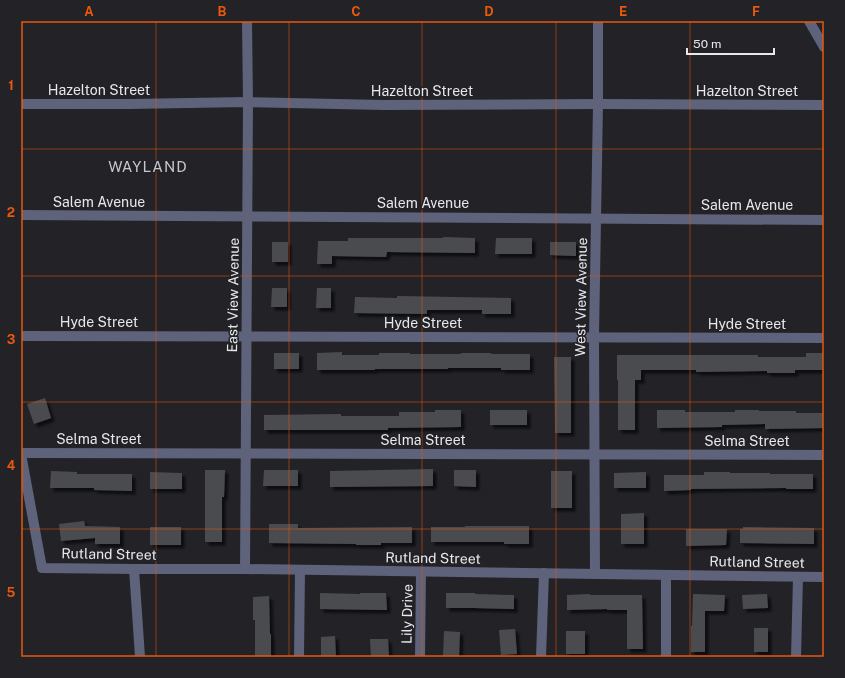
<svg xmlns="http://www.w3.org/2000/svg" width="845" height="678" font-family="'Public Sans',sans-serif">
<defs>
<filter id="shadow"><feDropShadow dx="3.5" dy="3.5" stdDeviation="1" flood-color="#0009"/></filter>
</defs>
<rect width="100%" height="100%" fill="#222227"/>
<!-- building -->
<g fill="#4a4b50" filter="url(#shadow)">
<path d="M 443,237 L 475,238 L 475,253 L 387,252 L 386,257 L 332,256 L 332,264 L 317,264 L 318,241 L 348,241 L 348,238 L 443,238 Z"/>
<path d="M 496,238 L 532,238 L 532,254 L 495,254 Z"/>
<rect x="272" y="242" width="16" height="20"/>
<path d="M 550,242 L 576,242 L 576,256 L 550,255 Z"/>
<path d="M 272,288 L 287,288 L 287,307 L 271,307 Z"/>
<path d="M 317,288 L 331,288 L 331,308 L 316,308 Z"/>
<path d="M 397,296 L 511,298 L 511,314 L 482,314 L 482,310 L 427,310 L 427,314 L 354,313 L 355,297 L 397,298 Z"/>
<path d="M 342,352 L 342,355 L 379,355 L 379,353 L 410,353 L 410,354 L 461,354 L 461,353 L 491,353 L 491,354 L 530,354 L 530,370 L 501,370 L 501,368 L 448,368 L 448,369 L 375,369 L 375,370 L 317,370 L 317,353 Z"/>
<rect x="274" y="353" width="25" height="16"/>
<path d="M 806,353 L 824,353 L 824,370 L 795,370 L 795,373 L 767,373 L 767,371 L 696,372 L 696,370 L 641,370 L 641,380 L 635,380 L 635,430 L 618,430 L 618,380 L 617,380 L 617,355 L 758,355 L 758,357 L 806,357 Z"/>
<path d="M 554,357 L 571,357 L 571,433 L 555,433 Z"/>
<path d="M 45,398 L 51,418 L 34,424 L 27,404 Z"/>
<path d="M 435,410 L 461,410 L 461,427 L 388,428 L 388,430 L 264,430 L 264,415 L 341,414 L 341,416 L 399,416 L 399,412 L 435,412 Z"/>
<rect x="490" y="410" width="37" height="15"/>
<path d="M 657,410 L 685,410 L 685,412 L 735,412 L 735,410 L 759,410 L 759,411 L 796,411 L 796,413 L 824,413 L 824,428 L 765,429 L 765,424 L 722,425 L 722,427 L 657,428 Z"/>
<path d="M 433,469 L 433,486 L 330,487 L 330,471 Z"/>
<path d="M 205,470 L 225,470 L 224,497 L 222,497 L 222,542 L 205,542 Z"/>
<path d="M 264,470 L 298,470 L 298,486 L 263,486 Z"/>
<path d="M 454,470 L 476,470 L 476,487 L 454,486 Z"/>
<path d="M 51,471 L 77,472 L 77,474 L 132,474 L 132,491 L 94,490 L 94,488 L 50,488 Z"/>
<rect x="551" y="471" width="21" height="37"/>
<path d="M 150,472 L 182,473 L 182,489 L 150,489 Z"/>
<path d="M 646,472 L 646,488 L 614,488 L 614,473 Z"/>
<path d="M 704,472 L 730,472 L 730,473 L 770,473 L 770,474 L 813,474 L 813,489 L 786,489 L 786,488 L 691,489 L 691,490 L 664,491 L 664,475 L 704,475 Z"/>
<path d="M 644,513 L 644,544 L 621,544 L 621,514 Z"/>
<path d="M 84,521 L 85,526 L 120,527 L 120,544 L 95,544 L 95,538 L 61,541 L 59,524 Z"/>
<path d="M 269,524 L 298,524 L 298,528 L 412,527 L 412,543 L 381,543 L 381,545 L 356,545 L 356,544 L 269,543 Z"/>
<path d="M 465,526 L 529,526 L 529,544 L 504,544 L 504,542 L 431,542 L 431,527 L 465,527 Z"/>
<rect x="150" y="527" width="31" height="18"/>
<path d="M 743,527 L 814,528 L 814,544 L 740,543 L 740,529 L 743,529 Z"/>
<path d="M 686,529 L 727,529 L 726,545 L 686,546 Z"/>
<path d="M 320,593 L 360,594 L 360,593 L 386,593 L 387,610 L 320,609 Z"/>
<path d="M 446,593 L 475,593 L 475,594 L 514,595 L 514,609 L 475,608 L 446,608 Z"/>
<path d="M 590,594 L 590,595 L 642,595 L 643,649 L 627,649 L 627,610 L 607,610 L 607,609 L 567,610 L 567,595 Z"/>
<path d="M 693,594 L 725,595 L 724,611 L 705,611 L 705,652 L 691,652 L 691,626 L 692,626 Z"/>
<path d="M 767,594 L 768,608 L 743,609 L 742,595 Z"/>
<path d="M 269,596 L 270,634 L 271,634 L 271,657 L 255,657 L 255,620 L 253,620 L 253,597 Z"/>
<rect x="754" y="628" width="14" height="24"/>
<path d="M 515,629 L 517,654 L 501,655 L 499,630 Z"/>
<path d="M 444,631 L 460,632 L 459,657 L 443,657 Z"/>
<rect x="566" y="631" width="19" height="23"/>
<path d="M 335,636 L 336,657 L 321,657 L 321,637 Z"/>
<path d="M 370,639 L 388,639 L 389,657 L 371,657 Z"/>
</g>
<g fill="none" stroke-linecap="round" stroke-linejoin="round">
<!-- minor -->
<g stroke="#5e627a" stroke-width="10">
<path d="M 809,21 L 824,47"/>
<path d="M 21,104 L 129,104 L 248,102 L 384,105 L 598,104 L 824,105"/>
<path d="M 21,215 L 824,220"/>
<path d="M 21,336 L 824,338"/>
<path d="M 21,453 L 824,455"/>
<path d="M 21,454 L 42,568 L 134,569 L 245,569 L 824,577"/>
<path d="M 134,569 L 140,657"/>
<path d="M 245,569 L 248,102 L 247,21"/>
<path d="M 595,574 L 594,337 L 598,104 L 598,21"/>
<path d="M 299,657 L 300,570"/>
<path d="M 420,657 L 421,572"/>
<path d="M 541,657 L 544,573"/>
<path d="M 666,657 L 666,575"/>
<path d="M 796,657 L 798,577"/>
</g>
</g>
<!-- grid -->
<path fill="none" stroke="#e8590c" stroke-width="1" stroke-opacity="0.55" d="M 156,21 L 156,657M 289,21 L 289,657M 422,21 L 422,657M 556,21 L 556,657M 690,21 L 690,657M 21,149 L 824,149M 21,276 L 824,276M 21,402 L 824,402M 21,529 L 824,529"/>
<g text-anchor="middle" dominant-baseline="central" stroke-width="3" stroke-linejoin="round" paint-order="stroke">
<!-- street labels -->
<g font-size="14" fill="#e7e8eb" stroke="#222227">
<text x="99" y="90">Hazelton Street</text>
<text x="422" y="91">Hazelton Street</text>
<text x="747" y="91">Hazelton Street</text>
<text x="99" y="202">Salem Avenue</text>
<text x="423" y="203">Salem Avenue</text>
<text x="747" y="205">Salem Avenue</text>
<text transform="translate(233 295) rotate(-89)">East View Avenue</text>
<text transform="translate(581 297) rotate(-89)">West View Avenue</text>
<text x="99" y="322">Hyde Street</text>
<text x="423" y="323">Hyde Street</text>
<text x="747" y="324">Hyde Street</text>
<text x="99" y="439">Selma Street</text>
<text x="423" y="440">Selma Street</text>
<text x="747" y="441">Selma Street</text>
<text transform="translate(109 554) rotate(1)">Rutland Street</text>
<text transform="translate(433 558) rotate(1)">Rutland Street</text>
<text transform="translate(757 562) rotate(1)">Rutland Street</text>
<text transform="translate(407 614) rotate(-89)">Lily Drive</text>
</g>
<!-- neighbourhood labels -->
<g font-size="15" letter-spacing="1" fill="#c6c7cd" stroke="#222227">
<text x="148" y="166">WAYLAND</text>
</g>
</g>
<!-- border -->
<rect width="845" height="678" fill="none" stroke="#222227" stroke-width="44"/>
<!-- scale -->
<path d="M687 48v6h87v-6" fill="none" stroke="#e7e8eb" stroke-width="2"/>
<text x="693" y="48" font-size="12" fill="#e7e8eb" stroke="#222227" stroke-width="3" paint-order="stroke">50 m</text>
<rect x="22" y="22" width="801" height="634" fill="none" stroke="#e8590c" stroke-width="1.5"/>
<g font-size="13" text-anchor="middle" font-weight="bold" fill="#e8590c">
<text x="89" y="16">A</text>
<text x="222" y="16">B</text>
<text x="356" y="16">C</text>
<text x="489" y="16">D</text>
<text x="623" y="16">E</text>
<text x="756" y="16">F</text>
<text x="11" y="90">1</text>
<text x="11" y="217">2</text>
<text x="11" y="344">3</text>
<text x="11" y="470">4</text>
<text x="11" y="597">5</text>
</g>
</svg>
